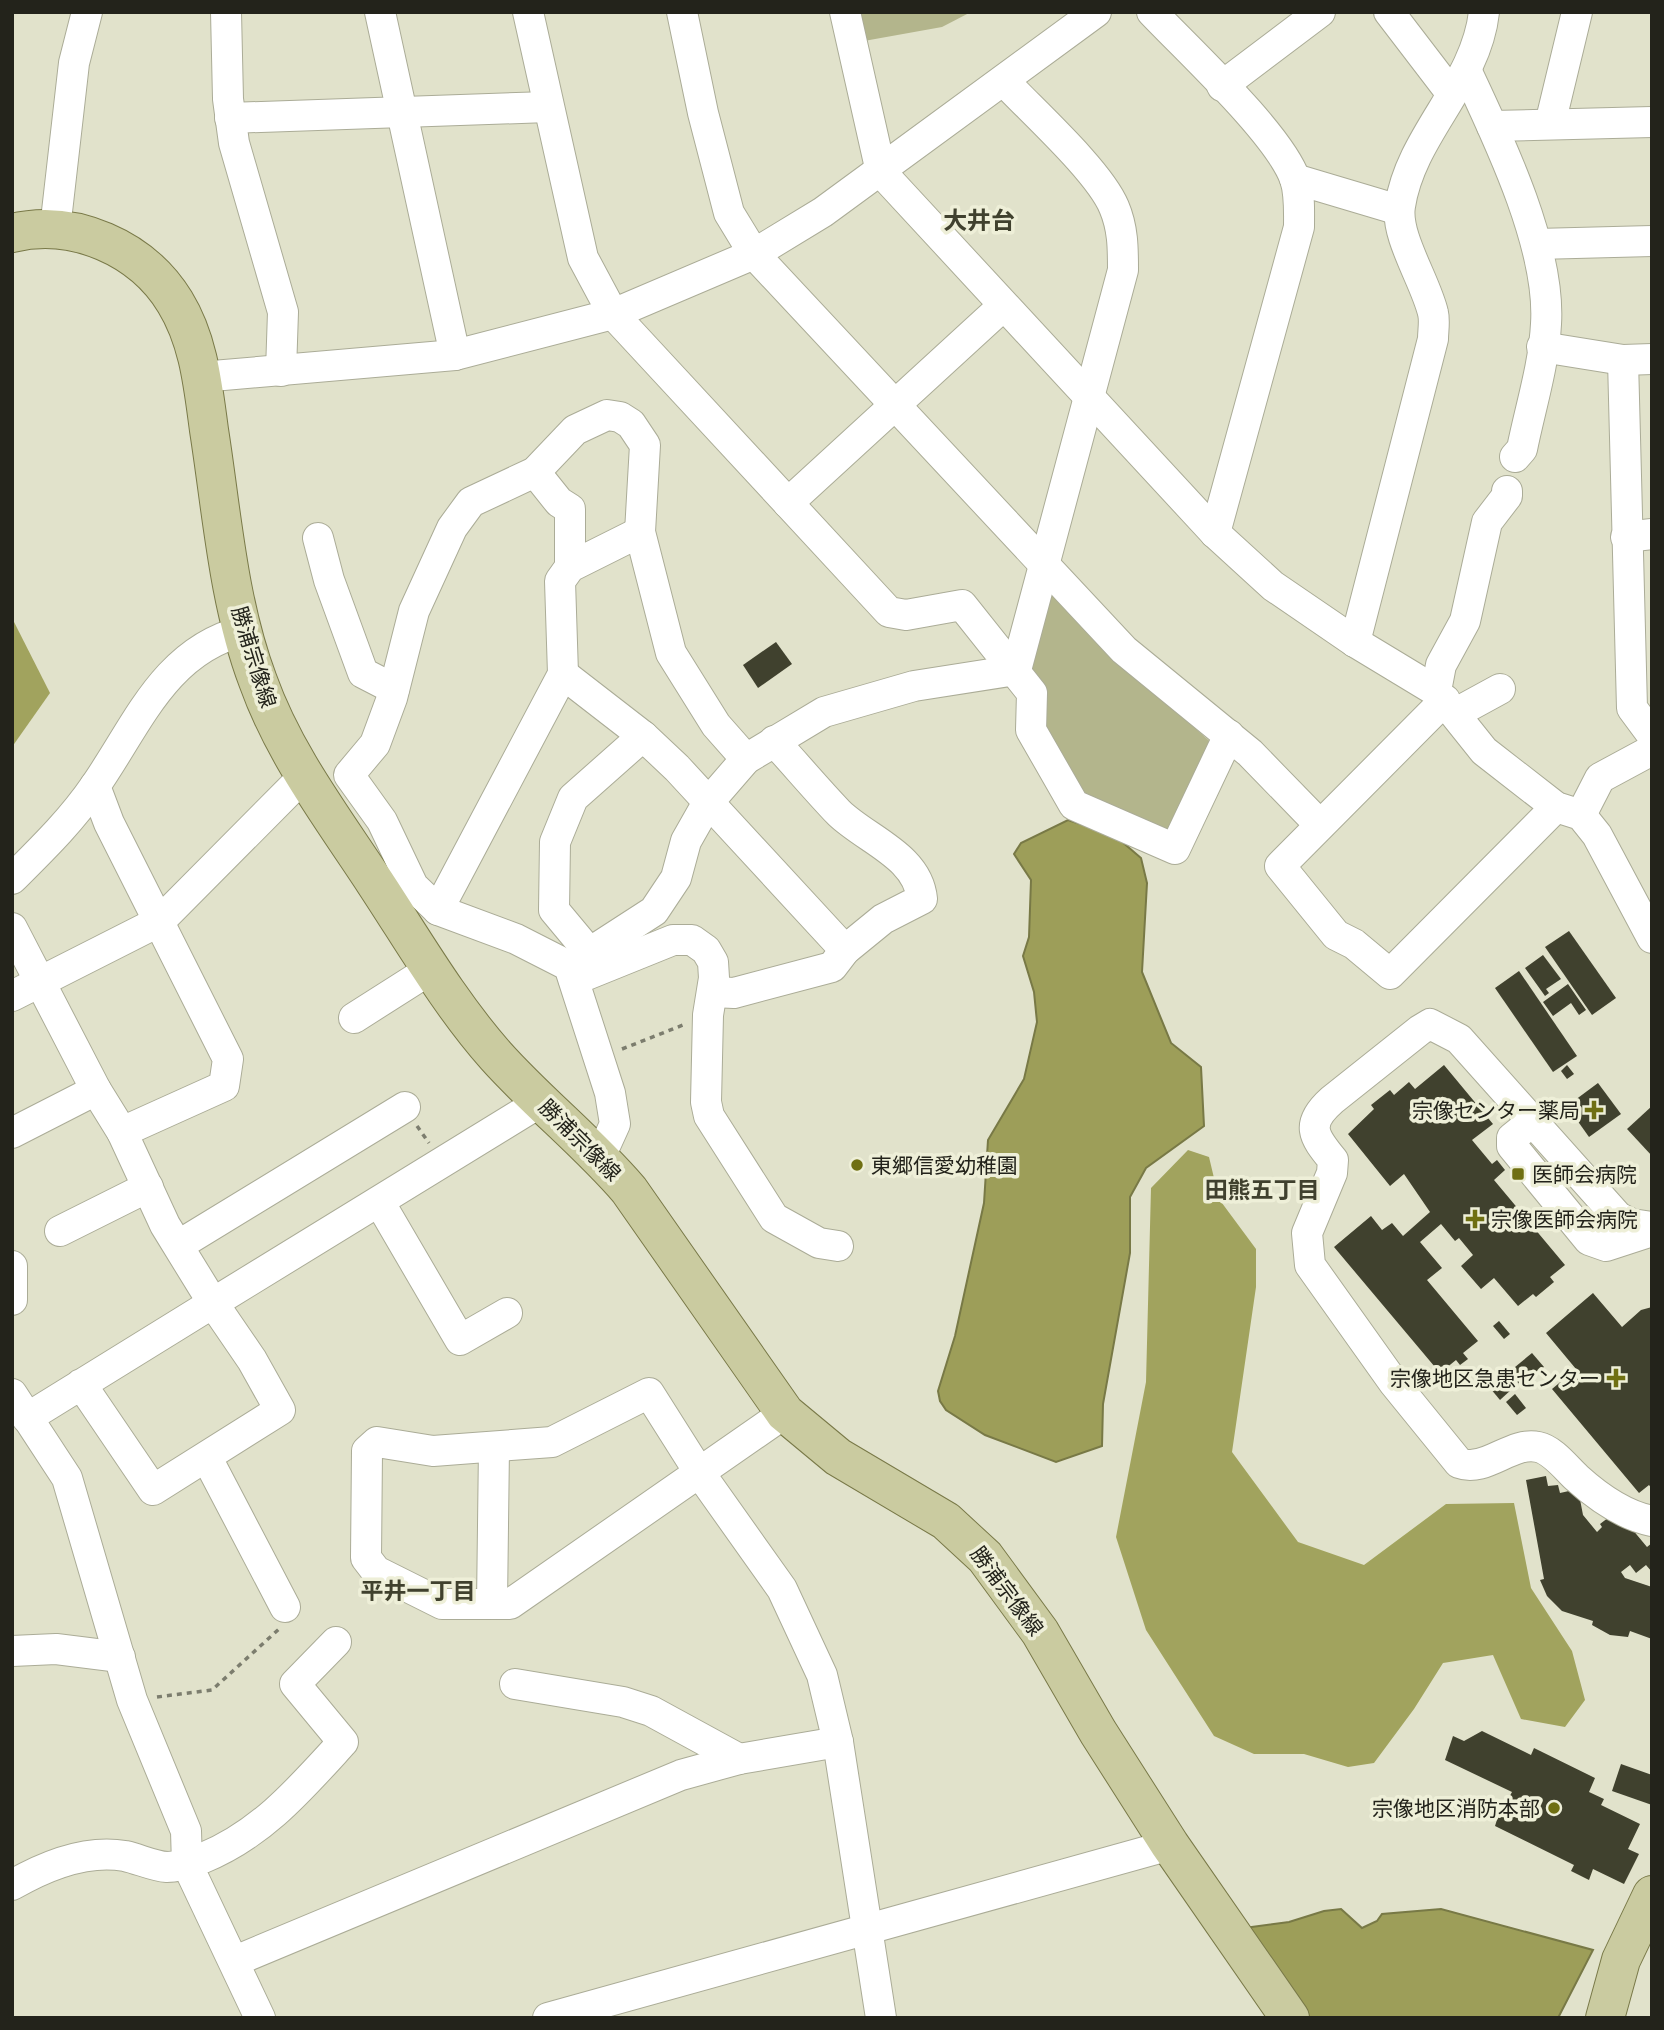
<svg xmlns="http://www.w3.org/2000/svg" width="1664" height="2030" font-family="Inter,'Noto Sans JP',sans-serif">
<rect width="100%" height="100%" fill="#e1e2cb"/>
<!-- green -->
<g fill="#b3b58c">
<path d="M 857,12 L 971,12 L 942,27 L 864,41 Z"/>
<path d="M 1056,594 L 1112,653 L 1216,747 L 1172,835 L 1081,797 L 1040,729 L 1027,676 L 1047,596 Z"/>
</g>
<!-- forest -->
<g fill="#a1a35e">
<path d="M 12,618 L 50,693 L 12,747 Z"/>
<path d="M 1188,1150 L 1209,1157 L 1219,1199 L 1256,1249 L 1256,1287 L 1232,1452 L 1298,1542 L 1364,1565 L 1446,1504 L 1514,1503 L 1531,1588 L 1572,1651 L 1585,1700 L 1565,1727 L 1521,1719 L 1493,1655 L 1443,1663 L 1414,1709 L 1374,1763 L 1348,1767 L 1304,1754 L 1254,1754 L 1214,1736 L 1146,1630 L 1116,1537 L 1146,1382 L 1151,1188 Z"/>
</g>
<!-- water -->
<g fill="#9d9e59" stroke="#787946" stroke-width="2">
<path d="M 1068,820 L 1114,835 L 1141,858 L 1147,883 L 1142,972 L 1171,1043 L 1201,1067 L 1204,1126 L 1146,1168 L 1130,1197 L 1130,1253 L 1103,1404 L 1102,1446 L 1056,1462 L 985,1435 L 946,1410 L 940,1401 L 938,1391 L 955,1336 L 984,1203 L 988,1140 L 1024,1079 L 1037,1022 L 1034,992 L 1023,956 L 1029,937 L 1031,880 L 1014,854 L 1021,843 Z"/>
<path d="M 1341,1909 L 1362,1928 L 1377,1921 L 1382,1914 L 1441,1909 L 1593,1950 L 1558,2018 L 1310,2018 L 1244,1928 L 1289,1922 L 1324,1911 Z"/>
</g>
<!-- building -->
<g fill="#40412e">
<path d="M 776,642 L 792,664 L 758,688 L 743,665 Z"/>
<path d="M 1569,931 L 1616,998 L 1592,1015 L 1545,947 Z"/>
<path d="M 1543,955 L 1561,979 L 1546,989 L 1549,993 L 1545,996 L 1525,968 Z"/>
<path d="M 1519,971 L 1577,1056 L 1553,1072 L 1495,988 Z"/>
<path d="M 1568,984 L 1586,1010 L 1579,1015 L 1571,1003 L 1553,1016 L 1543,1002 Z"/>
<path d="M 1444,1065 L 1493,1124 L 1472,1140 L 1492,1164 L 1497,1160 L 1505,1170 L 1494,1180 L 1565,1265 L 1550,1277 L 1554,1282 L 1536,1297 L 1533,1294 L 1518,1306 L 1494,1278 L 1481,1289 L 1461,1266 L 1473,1255 L 1459,1238 L 1455,1241 L 1441,1224 L 1420,1242 L 1442,1268 L 1427,1280 L 1478,1341 L 1463,1353 L 1468,1359 L 1460,1365 L 1456,1360 L 1440,1373 L 1334,1247 L 1371,1216 L 1382,1230 L 1392,1223 L 1403,1236 L 1430,1212 L 1404,1174 L 1390,1186 L 1348,1134 L 1374,1109 L 1371,1105 L 1390,1090 L 1394,1095 L 1409,1082 L 1415,1089 Z"/>
<path d="M 1567,1065 L 1574,1074 L 1567,1079 L 1561,1071 Z"/>
<path d="M 1598,1083 L 1621,1114 L 1589,1137 L 1567,1106 Z"/>
<path d="M 1652,1106 L 1652,1156 L 1627,1129 Z"/>
<path d="M 1593,1293 L 1622,1327 L 1641,1310 L 1652,1307 L 1652,1489 L 1649,1485 L 1639,1493 L 1552,1389 L 1576,1369 L 1546,1333 Z"/>
<path d="M 1499,1321 L 1510,1334 L 1504,1339 L 1493,1326 Z"/>
<path d="M 1532,1353 L 1544,1367 L 1521,1386 L 1509,1372 Z"/>
<path d="M 1502,1377 L 1512,1389 L 1500,1400 L 1490,1388 Z"/>
<path d="M 1515,1394 L 1526,1408 L 1517,1415 L 1506,1402 Z"/>
<path d="M 1546,1476 L 1548,1486 L 1558,1485 L 1560,1493 L 1578,1489 L 1583,1515 L 1597,1532 L 1602,1527 L 1600,1524 L 1617,1511 L 1647,1547 L 1652,1543 L 1652,1572 L 1646,1565 L 1636,1573 L 1630,1565 L 1621,1572 L 1625,1578 L 1652,1587 L 1652,1639 L 1630,1631 L 1628,1637 L 1610,1635 L 1592,1625 L 1593,1621 L 1562,1611 L 1547,1596 L 1540,1580 L 1544,1579 L 1526,1480 Z"/>
<path d="M 1482,1731 L 1531,1755 L 1534,1748 L 1595,1778 L 1589,1792 L 1604,1799 L 1601,1805 L 1640,1824 L 1628,1849 L 1639,1854 L 1624,1884 L 1593,1869 L 1589,1880 L 1571,1871 L 1574,1865 L 1495,1826 L 1502,1804 L 1505,1805 L 1512,1792 L 1445,1760 L 1453,1736 L 1464,1741 Z"/>
<path d="M 1621,1764 L 1652,1775 L 1652,1805 L 1612,1791 Z"/>
</g>
<g fill="none" stroke-linecap="round" stroke-linejoin="round">
<!-- minor casing -->
<g stroke="#abac97" stroke-width="32">
<g id="minor">
<path d="M 226,12 L 228,99 L 234,143 L 283,312 L 281,371"/>
<path d="M 380,12 L 455,355"/>
<path d="M 528,12 L 583,258 L 613,314 L 889,612 L 906,615 L 962,605 L 1032,693 L 1031,730 L 1074,805 L 1175,849 L 1229,735"/>
<path d="M 682,12 L 703,113 L 729,213 L 754,254 L 1124,650 L 1250,753 L 1320,825"/>
<path d="M 845,12 L 881,172 L 1215,533 L 1273,586 L 1355,642 L 1436,691 L 1484,751 L 1556,807 L 1581,815 L 1597,835 L 1652,938"/>
<path d="M 1152,12 C 1188,50 1279,134 1295,179 C 1300,194 1299,211 1299,227 L 1215,533"/>
<path d="M 1389,12 L 1451,93"/>
<path d="M 1467,72 C 1499,140 1551,248 1546,324 C 1544,365 1530,409 1522,449 L 1515,457"/>
<path d="M 1004,81 C 1032,111 1099,171 1114,207 C 1123,228 1123,248 1123,270 L 1016,670"/>
<path d="M 1222,86 L 1320,12"/>
<path d="M 230,118 L 548,107"/>
<path d="M 1550,124 L 1577,12"/>
<path d="M 1492,126 L 1652,122"/>
<path d="M 1295,179 L 1399,210"/>
<path d="M 55,229 L 74,63 L 87,12"/>
<path d="M 1537,244 L 1652,241"/>
<path d="M 1542,347 L 1623,360 L 1652,359"/>
<path d="M 1623,360 L 1632,708 L 1652,735"/>
<path d="M 201,377 L 455,355 L 613,314 L 754,254 L 823,212 L 1096,12"/>
<path d="M 535,472 L 559,502 L 570,509 L 570,567"/>
<path d="M 788,503 L 1003,306"/>
<path d="M 1626,537 L 1652,534"/>
<path d="M 318,538 L 329,580 L 363,673 L 394,689"/>
<path d="M 1355,642 L 1433,339 C 1433,331 1435,321 1433,313 C 1426,282 1395,236 1400,206 C 1411,134 1476,85 1484,12"/>
<path d="M 563,674 L 643,736 L 677,768 L 845,950"/>
<path d="M 1436,691 L 1441,665 L 1465,621 L 1487,522 L 1507,496 L 1507,491"/>
<path d="M 1445,700 L 1280,866 L 1336,935 L 1354,944 L 1390,974 L 1556,807"/>
<path d="M 1456,713 L 1500,689"/>
<path d="M 95,786 L 109,823 L 228,1059 L 224,1086 L 122,1132"/>
<path d="M 1581,815 L 1600,778 L 1652,750"/>
<path d="M 12,879 C 42,849 71,821 95,786 C 137,726 164,651 243,631"/>
<path d="M 438,910 L 413,886 L 382,821 L 349,775 L 375,744 L 392,698 L 414,611 L 452,528 L 471,502 L 535,472 L 575,430 L 607,415 L 620,417 L 631,424 L 645,445 L 640,532 L 671,653 L 716,725 L 746,759"/>
<path d="M 12,928 L 96,1090 L 122,1132 L 165,1225 L 213,1303 L 542,1101"/>
<path d="M 589,952 L 554,910 L 555,842 L 573,798 L 643,736"/>
<path d="M 569,966 L 654,911 L 676,878 L 686,841 L 707,804 L 746,759 L 824,712 L 914,686 L 1016,670"/>
<path d="M 574,980 L 673,940 L 692,940 L 706,950 L 713,962 L 714,978 L 708,1015 L 706,1102 L 709,1116 L 774,1218 L 819,1243 L 838,1246"/>
<path d="M 713,992 L 734,993 L 832,967 L 845,950 L 883,919 L 922,899 C 918,856 867,840 839,813 C 817,790 796,765 774,741"/>
<path d="M 12,996 L 160,921 L 305,775"/>
<path d="M 354,1018 L 431,969"/>
<path d="M 1532,1122 L 1512,1138 L 1512,1146 L 1589,1240 L 1606,1246 L 1652,1231"/>
<path d="M 12,1133 L 96,1090"/>
<path d="M 600,1157 L 615,1124 L 610,1093 L 569,966 L 516,939 L 438,910 L 563,674 L 560,581 L 570,567 L 640,532"/>
<path d="M 380,1203 L 460,1340 L 507,1313"/>
<path d="M 1652,1227 L 1632,1224 L 1618,1217 L 1459,1039 L 1430,1024 L 1420,1030 L 1332,1100 C 1305,1124 1313,1136 1333,1160 L 1332,1173 L 1307,1233 L 1310,1265 L 1394,1383 L 1459,1463 C 1486,1473 1511,1441 1538,1447 C 1553,1450 1566,1468 1577,1478 C 1598,1497 1623,1515 1652,1521"/>
<path d="M 60,1231 L 148,1187"/>
<path d="M 179,1245 L 405,1107"/>
<path d="M 12,1266 L 12,1300"/>
<path d="M 12,1394 L 67,1478 L 132,1700 L 186,1831 L 187,1864 L 260,2018"/>
<path d="M 785,1413 L 510,1604 L 442,1604 L 376,1571 L 366,1558 L 367,1451 L 377,1442 L 433,1451 L 552,1442 L 649,1393 L 699,1472 L 782,1589 L 822,1675 L 838,1742 L 881,2018"/>
<path d="M 27,1418 L 213,1303 L 252,1360 L 280,1410 L 153,1490 L 81,1384"/>
<path d="M 207,1458 L 285,1607"/>
<path d="M 492,1604 L 494,1447"/>
<path d="M 12,1651 L 56,1649 L 120,1657"/>
<path d="M 515,1684 L 623,1702 L 651,1711 L 739,1759"/>
<path d="M 12,1885 C 45,1866 86,1849 125,1856 C 139,1859 153,1866 167,1867 C 179,1867 192,1862 203,1858 C 262,1834 301,1788 343,1742 L 295,1684 L 336,1642"/>
<path d="M 235,1961 L 681,1775 L 739,1759 L 838,1742"/>
<path d="M 548,2018 L 1170,1845"/>
</g>
</g>
<!-- major casing -->
<g stroke="#797948" stroke-width="40">
<g id="major">
<path d="M 12,233 C 74,218 142,248 175,302 C 199,341 203,386 209,430 C 222,513 228,602 258,681 C 284,754 332,817 374,881 C 413,940 449,1003 496,1056 C 538,1103 588,1142 629,1190 L 785,1413 L 838,1457 L 946,1521 L 985,1557 L 1040,1632 L 1098,1732 L 1170,1845 L 1290,2018"/>
<path d="M 1605,2018 L 1621,1960 L 1652,1895"/>
</g>
</g>
<!-- path -->
<g stroke="#7c7d6e" stroke-width="3.5" stroke-dasharray="5 5" stroke-linecap="butt">
<path d="M 622,1049 L 683,1025"/>
<path d="M 417,1126 L 429,1143"/>
<path d="M 157,1697 L 212,1690 L 279,1629"/>
</g>
<!-- minor -->
<use href="#minor" stroke="#fff" stroke-width="30"/>
<!-- major -->
<use href="#major" stroke="#cacba0" stroke-width="38"/>
</g>
<!-- markers -->
<g fill="#6f6f12" stroke="#eeefd8" stroke-width="2.5">
<path d="M1590.5 1099.5h7v7h7v7h-7v7h-7v-7h-7v-7h7z"/>
<circle cx="857" cy="1165" r="7"/>
<rect x="1511" y="1167" width="14" height="14" rx="3.5"/>
<path d="M1471.5 1208.5h7v7h7v7h-7v7h-7v-7h-7v-7h7z"/>
<path d="M1612.5 1367.5h7v7h7v7h-7v7h-7v-7h-7v-7h7z"/>
<circle cx="1554" cy="1808" r="7"/>
</g>
<g text-anchor="middle" dominant-baseline="central" stroke-width="7" stroke-linejoin="round" paint-order="stroke">
<!-- street labels -->
<g font-size="21" fill="#23231b" stroke="#eeefd8">
<text transform="translate(254 657) rotate(73)">勝浦宗像線</text>
<text transform="translate(580 1140) rotate(45)">勝浦宗像線</text>
<text transform="translate(1007 1591) rotate(53)">勝浦宗像線</text>
</g>
<!-- poi labels -->
<g font-size="21" fill="#23231b" stroke="#eeefd8" text-anchor="end">
<text x="1580" y="1110">宗像センター薬局</text>
<text x="871" y="1165" text-anchor="start">東郷信愛幼稚園</text>
<text x="1532" y="1174" text-anchor="start">医師会病院</text>
<text x="1491" y="1219" text-anchor="start">宗像医師会病院</text>
<text x="1600" y="1378">宗像地区急患センター</text>
<text x="1540" y="1808">宗像地区消防本部</text>
</g>
<!-- neighbourhood labels -->
<g font-size="23" font-weight="bold" fill="#40412e" stroke="#eeefd8">
<text x="1262" y="1190">田熊五丁目</text>
<text x="418" y="1591">平井一丁目</text>
</g>
<!-- quarter labels -->
<g font-size="24" font-weight="bold" fill="#40412e" stroke="#eeefd8">
<text x="979" y="220">大井台</text>
</g>
</g>
<!-- border -->
<rect width="1664" height="2030" fill="none" stroke="#23231b" stroke-width="28"/>
</svg>
